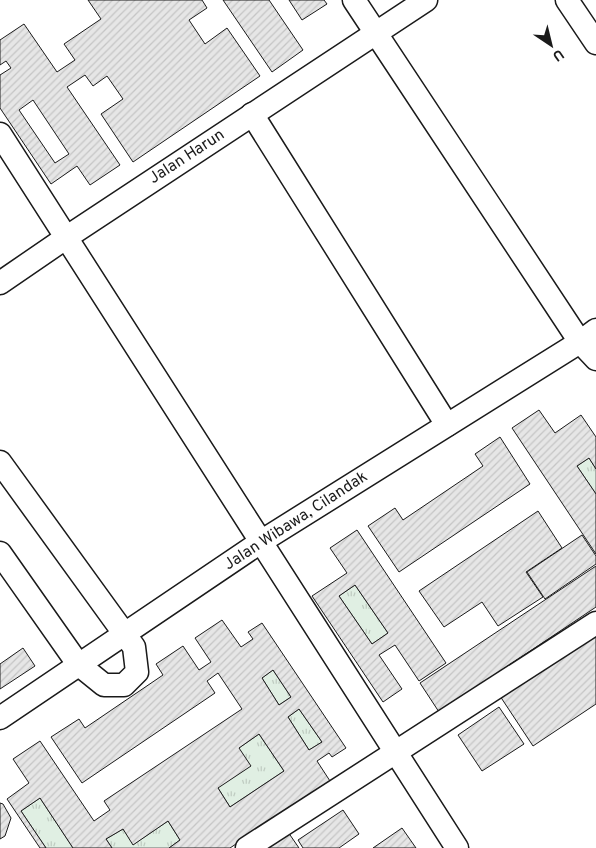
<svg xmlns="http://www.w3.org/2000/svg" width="596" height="848" font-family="Overpass,sans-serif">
<defs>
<pattern id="park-tufts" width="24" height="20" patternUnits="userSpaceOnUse" patternTransform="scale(1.25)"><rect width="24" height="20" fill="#e0efe3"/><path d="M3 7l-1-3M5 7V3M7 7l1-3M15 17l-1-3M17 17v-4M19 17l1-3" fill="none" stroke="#c0ccc2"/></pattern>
<pattern id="building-hatch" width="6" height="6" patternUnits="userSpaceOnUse" patternTransform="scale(1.25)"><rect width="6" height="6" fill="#e6e6e6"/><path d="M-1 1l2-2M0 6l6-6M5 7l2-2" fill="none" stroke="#c5c5c5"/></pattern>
</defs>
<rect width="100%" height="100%" fill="#fff"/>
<!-- park -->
<g fill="url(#park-tufts)" stroke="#6a6a6a">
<path d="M 589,458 L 596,469 L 596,494 L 577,466 Z"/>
<path d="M 355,585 L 388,633 L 372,644 L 339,596 Z"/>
<path d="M 273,670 L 291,697 L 279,705 L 262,678 Z"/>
<path d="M 299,709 L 322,742 L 309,750 L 288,717 Z"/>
<path d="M 259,734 L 284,771 L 230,807 L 218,788 L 239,748 Z"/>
<path d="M 40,798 L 73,848 L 46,848 L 21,811 Z"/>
<path d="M 168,821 L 180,840 L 169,848 L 112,848 L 106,839 L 123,829 L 134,844 Z"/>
</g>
<!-- building -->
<g fill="url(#building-hatch)" stroke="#1a1a1a" fill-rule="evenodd">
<path d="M 88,0 L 202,0 L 207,8 L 189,20 L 205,44 L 227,28 L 260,76 L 133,162 L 101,114 L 123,99 L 107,76 L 93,86 L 85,75 L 67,87 L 120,165 L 90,185 L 77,166 L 51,184 L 0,108 L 0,75 L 11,68 L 6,61 L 0,65 L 0,40 L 24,24 L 57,72 L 75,60 L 64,44 L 101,19 ZM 33,100 L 69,154 L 55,163 L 19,110 Z"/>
<path d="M 223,0 L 269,0 L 303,50 L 272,72 Z"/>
<path d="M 289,0 L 324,0 L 327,4 L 302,20 Z"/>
<path d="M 539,410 L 555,433 L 581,415 L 596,437 L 596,469 L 589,458 L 577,466 L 596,494 L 596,554 L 512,428 Z"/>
<path d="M 500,437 L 530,484 L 399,572 L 368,526 L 395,508 L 403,520 L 483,466 L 475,454 Z"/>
<path d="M 538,511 L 562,548 L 526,572 L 543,597 L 498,626 L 482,602 L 444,627 L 419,591 Z"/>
<path d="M 357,530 L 446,663 L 419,681 L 395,645 L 379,655 L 402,689 L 383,702 L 312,596 L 347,573 L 330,548 ZM 355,585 L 388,633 L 372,644 L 339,596 Z"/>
<path d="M 582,535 L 596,556 L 596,564 L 545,599 L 527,572 Z"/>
<path d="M 596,566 L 596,607 L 439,712 L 420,683 Z"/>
<path d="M 222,620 L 241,647 L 253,639 L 248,632 L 262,623 L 346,748 L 332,757 L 329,753 L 317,761 L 330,781 L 230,848 L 169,848 L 180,840 L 168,821 L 133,845 L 123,829 L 106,839 L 112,848 L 73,848 L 40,798 L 21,811 L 46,848 L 40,848 L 7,799 L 29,783 L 13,759 L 40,741 L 94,821 L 110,810 L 104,801 L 242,709 L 218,673 L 207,681 L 215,693 L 82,783 L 51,737 L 79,719 L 85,728 L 163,675 L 156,664 L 183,646 L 199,670 L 211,662 L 195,638 ZM 273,670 L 291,697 L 279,705 L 262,678 ZM 299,709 L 322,742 L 309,750 L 288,717 ZM 259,734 L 284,771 L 230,807 L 218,788 L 251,766 L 239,748 Z"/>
<path d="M 596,628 L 596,704 L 533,746 L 498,693 Z"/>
<path d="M 23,648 L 35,666 L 0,689 L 0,664 Z"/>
<path d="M 499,707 L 524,744 L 482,771 L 458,735 Z"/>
<path d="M 0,803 L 3,804 L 11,818 L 5,836 L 0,839 Z"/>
<path d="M 343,810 L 359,834 L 339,848 L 303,848 L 298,840 Z"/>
<path d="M 402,828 L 416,848 L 373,848 Z"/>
<path d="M 288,832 L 299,848 L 264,848 Z"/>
</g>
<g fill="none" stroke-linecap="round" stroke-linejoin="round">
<!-- minor casing -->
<g stroke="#1a1a1a" stroke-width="25">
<g id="minor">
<path d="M 354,0 L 580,342 L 596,359"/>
<path d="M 567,0 L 596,43"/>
<path d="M 252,114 L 447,425"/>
<path d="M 0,134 L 457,848"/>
<path d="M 0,283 L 67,237 L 426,0"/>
<path d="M 0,462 L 134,647 L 137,672 L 124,685 L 104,685 L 78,664 L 0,553"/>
<path d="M 0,718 L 262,541 L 580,342 L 596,330"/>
<path d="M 247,848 L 596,623"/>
</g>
</g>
<!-- minor -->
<use href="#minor" stroke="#fff" stroke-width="22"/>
</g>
<g text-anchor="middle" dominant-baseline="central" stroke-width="4" stroke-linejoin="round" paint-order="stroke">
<!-- street labels -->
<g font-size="16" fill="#1a1a1a" stroke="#fff">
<text transform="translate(187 157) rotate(-33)">Jalan Harun</text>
<text transform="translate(296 521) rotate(-33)">Jalan Wibawa, Cilandak</text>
</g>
</g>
<!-- north arrow -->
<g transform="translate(551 45) rotate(145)" stroke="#ffffff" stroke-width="4" paint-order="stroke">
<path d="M0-4L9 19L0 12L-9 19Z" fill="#1a1a1a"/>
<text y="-8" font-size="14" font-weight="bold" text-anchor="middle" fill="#1a1a1a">U</text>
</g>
</svg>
